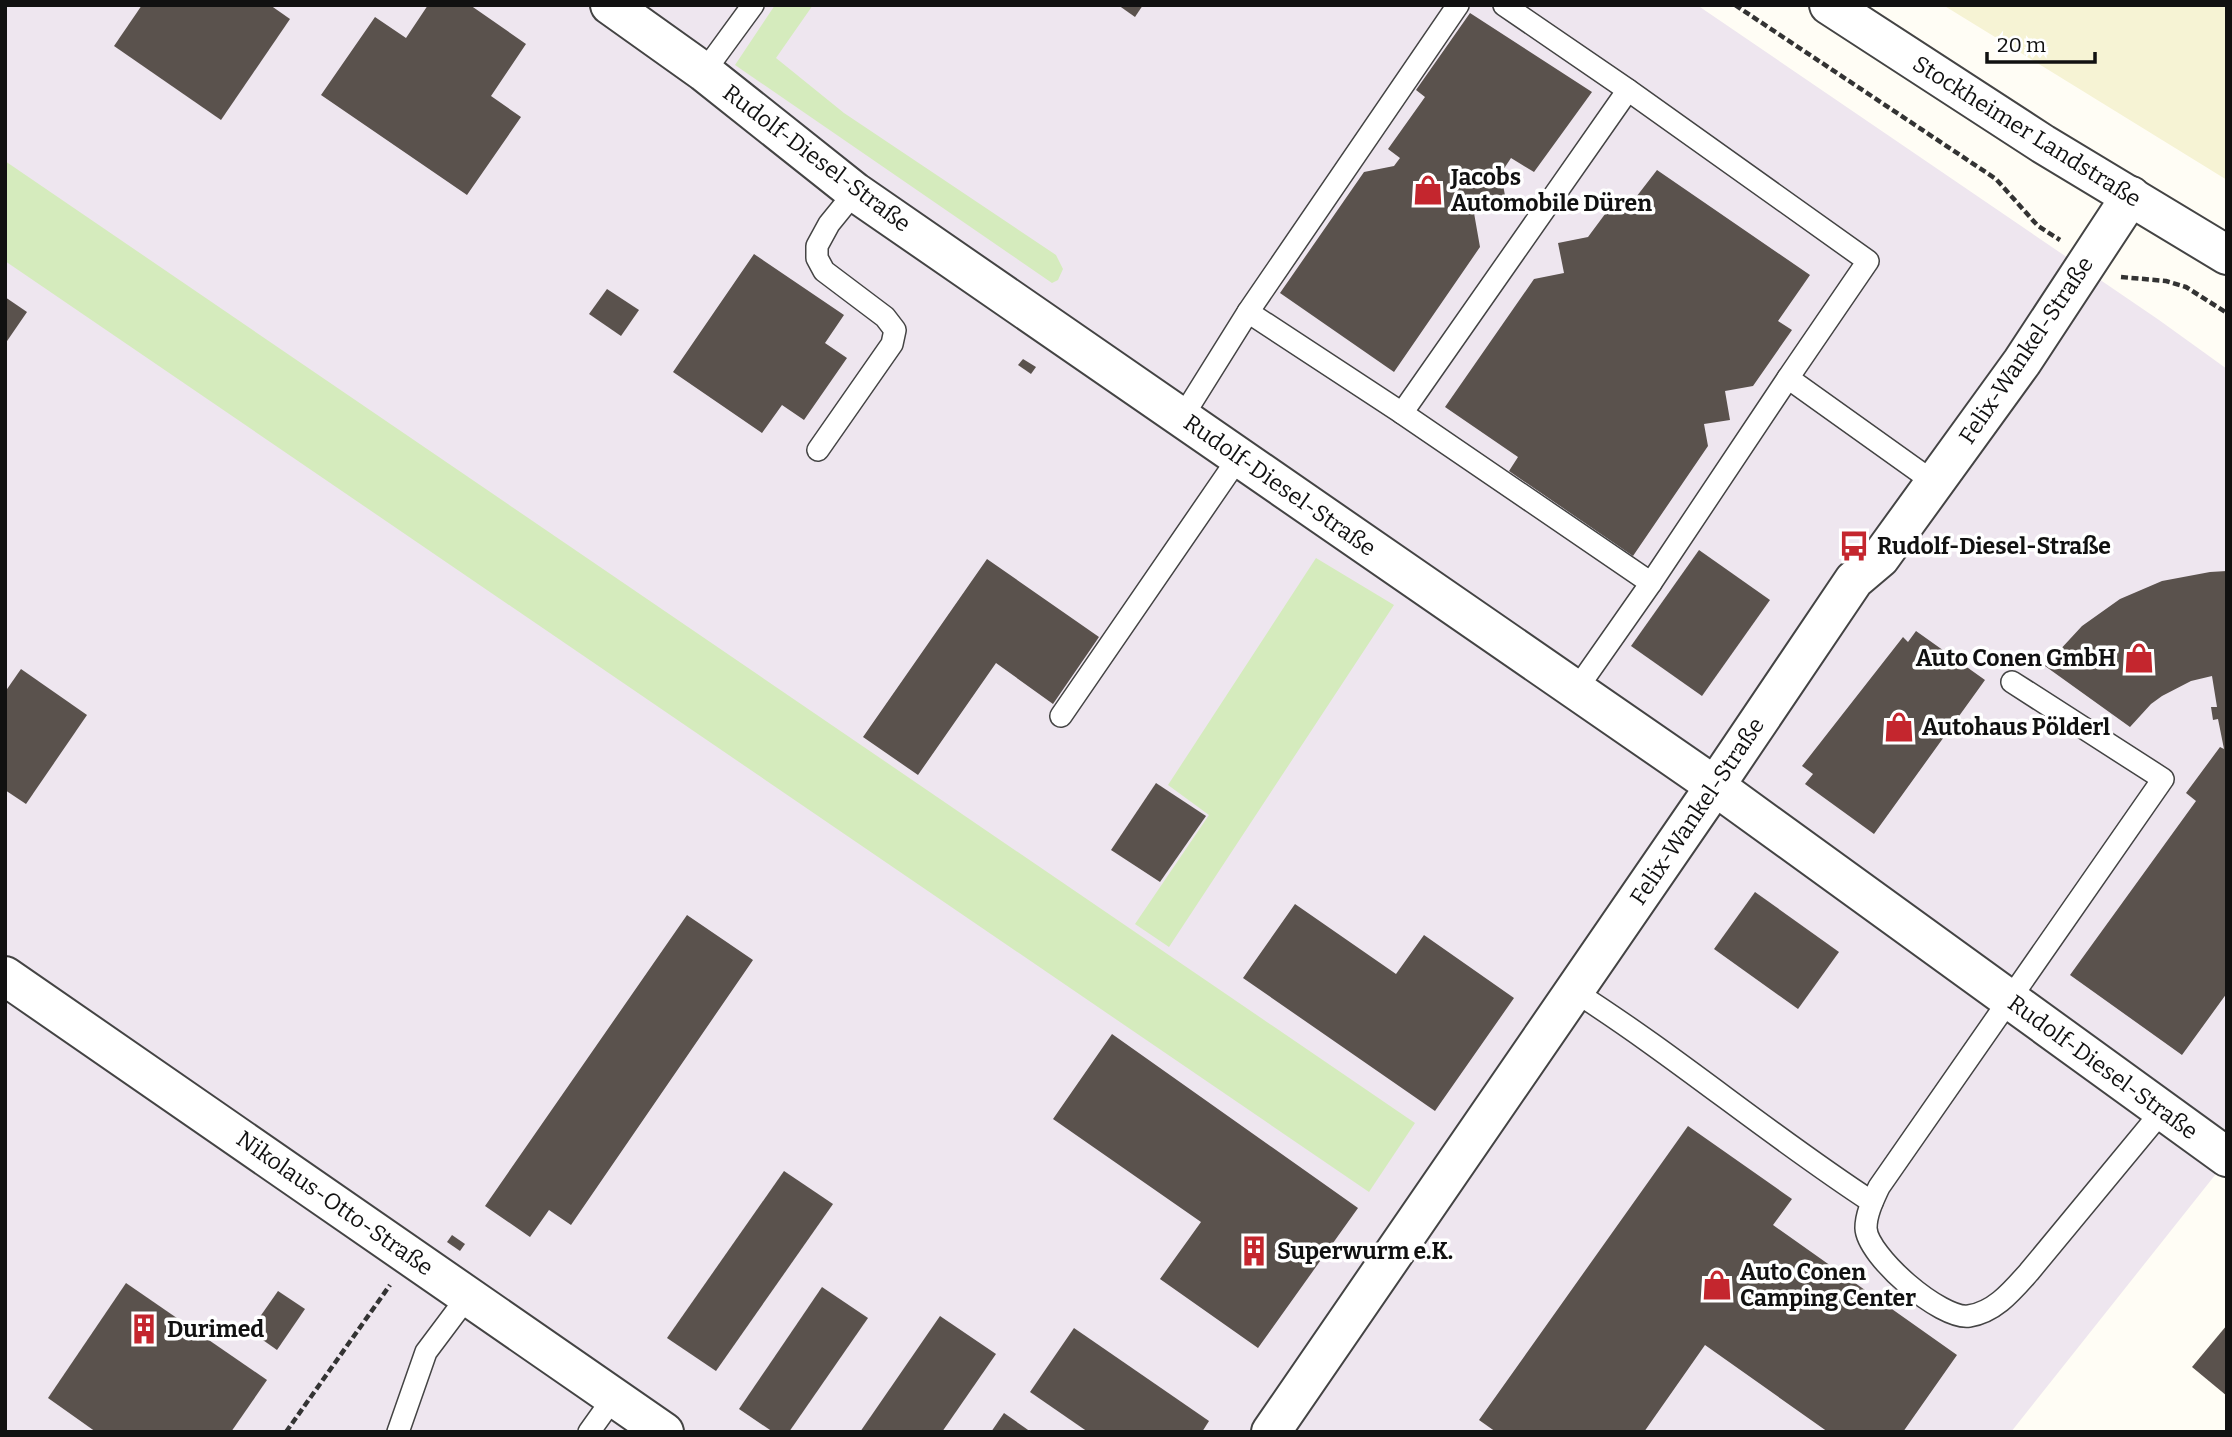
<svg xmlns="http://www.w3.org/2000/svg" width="2232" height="1437" font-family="Bitter,serif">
<rect width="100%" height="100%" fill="#fffdf5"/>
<!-- industrial -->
<path fill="#eee6ef" d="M 5,5 L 1697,5 L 2159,320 L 2227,369 L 2227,1160 L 2011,1432 L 5,1432 Z"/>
<!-- farmland -->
<path fill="#f6f3d4" d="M 1943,5 L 2227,5 L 2227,180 Z"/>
<!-- green -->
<g fill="#d5ebbd">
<path d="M 775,5 L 813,5 L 776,58 L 844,113 L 1056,255 L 1063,269 L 1058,280 L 1052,283 L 735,65 Z"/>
<path d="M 5,161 L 1415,1123 L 1369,1192 L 5,261 Z"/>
<path d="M 1316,558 L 1394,605 L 1169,947 L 1135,924 L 1209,815 L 1168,785 Z"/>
</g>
<!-- building -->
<g fill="#5a524d">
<path d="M 142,5 L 270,5 L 290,19 L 221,120 L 114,46 Z"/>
<path d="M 428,5 L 470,5 L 526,44 L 491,96 L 521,117 L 467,195 L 321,95 L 375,17 L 406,38 Z"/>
<path d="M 1118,5 L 1143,5 L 1135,17 Z"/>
<path d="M 1470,13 L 1592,92 L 1534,172 L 1511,158 L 1501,173 L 1507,207 L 1474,213 L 1480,247 L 1394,372 L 1280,293 L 1364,172 L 1394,166 L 1400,158 L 1388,149 L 1425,97 L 1416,90 Z"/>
<path d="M 1657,170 L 1810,275 L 1778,321 L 1792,330 L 1753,386 L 1725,391 L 1730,420 L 1704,424 L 1708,446 L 1633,556 L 1509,471 L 1518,457 L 1445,407 L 1534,279 L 1564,273 L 1558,243 L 1588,237 L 1611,206 L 1623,214 Z"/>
<path d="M 754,254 L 844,315 L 825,343 L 847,358 L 804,420 L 782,405 L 762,433 L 673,372 Z"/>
<path d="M 607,289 L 639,310 L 621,336 L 589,314 Z"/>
<path d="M 5,297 L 27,312 L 5,344 Z"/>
<path d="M 1023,359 L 1036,367 L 1031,374 L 1018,365 Z"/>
<path d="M 1699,550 L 1770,600 L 1702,696 L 1631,646 Z"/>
<path d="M 987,559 L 1099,637 L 1053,704 L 996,663 L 918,775 L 863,737 Z"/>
<path d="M 2227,571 L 2227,993 L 2182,1055 L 2070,975 L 2196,801 L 2186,793 L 2220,747 L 2224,749 L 2218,719 L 2213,720 L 2211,707 L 2217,707 L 2212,676 L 2191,681 L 2162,696 L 2151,704 L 2130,727 L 2045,666 L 2082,626 L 2120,599 L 2162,581 L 2210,572 Z"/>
<path d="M 1916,631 L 1985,680 L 1874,834 L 1805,784 L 1813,774 L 1802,766 L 1903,637 L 1908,642 Z"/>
<path d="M 21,669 L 87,715 L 26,804 L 5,790 L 5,692 Z"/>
<path d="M 1156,783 L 1206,816 L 1160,882 L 1111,850 Z"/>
<path d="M 1755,892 L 1839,952 L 1798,1009 L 1714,949 Z"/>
<path d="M 1295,904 L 1396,974 L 1424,935 L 1514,998 L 1435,1111 L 1243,978 Z"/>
<path d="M 687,915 L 753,960 L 571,1225 L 549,1210 L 530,1237 L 485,1206 Z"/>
<path d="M 1112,1034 L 1358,1208 L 1258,1348 L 1160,1279 L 1201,1222 L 1053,1119 Z"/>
<path d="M 1688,1126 L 1792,1199 L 1773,1225 L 1957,1355 L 1903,1432 L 1828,1432 L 1705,1345 L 1644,1432 L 1496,1432 L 1479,1420 Z"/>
<path d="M 784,1171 L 833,1204 L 716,1371 L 667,1338 Z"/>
<path d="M 452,1235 L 465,1244 L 460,1251 L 447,1242 Z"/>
<path d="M 126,1283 L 267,1380 L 231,1432 L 96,1432 L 48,1398 Z"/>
<path d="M 822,1287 L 868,1318 L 789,1432 L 773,1432 L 739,1409 Z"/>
<path d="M 278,1291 L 305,1309 L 277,1350 L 250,1331 Z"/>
<path d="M 940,1316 L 996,1354 L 942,1432 L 860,1432 Z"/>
<path d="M 2227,1325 L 2227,1396 L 2192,1367 Z"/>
<path d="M 1074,1328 L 1209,1421 L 1202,1432 L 1088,1432 L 1030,1392 Z"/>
<path d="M 1004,1413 L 1031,1432 L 991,1432 Z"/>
</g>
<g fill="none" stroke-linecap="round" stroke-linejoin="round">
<!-- service casing -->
<g stroke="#444" stroke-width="24">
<g id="service">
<path d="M 1504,5 L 1628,90 L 1868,261 L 1788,378 L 1935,483"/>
<path d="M 704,72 L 753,5"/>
<path d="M 1248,312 L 1402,413 L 1628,90"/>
<path d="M 1402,413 L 1651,583 L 1788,378"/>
<path d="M 1183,416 L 1248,312 L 1458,5"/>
<path d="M 818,450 L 892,344 L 895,330 L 885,317 L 824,271 L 817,258 L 817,246 L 829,224 L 855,192"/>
<path d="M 2012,682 L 2163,779 L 1879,1187 C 1873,1200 1866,1214 1866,1228 C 1867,1256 1941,1320 1969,1316 C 1995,1312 2012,1291 2029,1272 L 2163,1110"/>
<path d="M 1576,690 L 1651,583"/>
<path d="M 1061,716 L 1239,457"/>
<path d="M 1574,991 C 1676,1056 1769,1135 1872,1202"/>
<path d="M 398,1432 L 426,1352 L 468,1296"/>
<path d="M 589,1432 L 614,1397"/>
</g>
</g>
<!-- minor casing -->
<g stroke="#444" stroke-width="42">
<g id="minor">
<path d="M 610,5 L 704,72 L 855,192 L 1715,786 L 2227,1157"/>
<path d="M 5,976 L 664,1432"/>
<path d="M 1271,1432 L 1715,786 L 1854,580 L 1880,558 L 2022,362 L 2131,196"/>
</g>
</g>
<!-- tertiary casing -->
<g stroke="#444" stroke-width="42">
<path id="tertiary" d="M 1829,5 L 2043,144 L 2227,255"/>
</g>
<!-- path -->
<g stroke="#333" stroke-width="4.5" stroke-dasharray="7 3.5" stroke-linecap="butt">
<path d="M 1735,5 L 1996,179 L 2038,226 L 2060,240"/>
<path d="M 2121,277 L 2166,281 L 2186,287 L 2227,313"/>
<path d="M 286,1432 L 390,1285"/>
</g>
<!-- service -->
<use href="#service" stroke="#fff" stroke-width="21"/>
<!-- minor -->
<use href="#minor" stroke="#fff" stroke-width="38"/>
<!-- tertiary -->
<use href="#tertiary" stroke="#fff" stroke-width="38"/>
</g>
<!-- icons -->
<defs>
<g id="shop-bare" transform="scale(2.415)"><path d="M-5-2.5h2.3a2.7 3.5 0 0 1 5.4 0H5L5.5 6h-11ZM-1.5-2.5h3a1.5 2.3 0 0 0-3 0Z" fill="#c4262e" stroke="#fff" stroke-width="2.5" paint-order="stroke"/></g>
<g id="bus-bare" transform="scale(2.415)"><path d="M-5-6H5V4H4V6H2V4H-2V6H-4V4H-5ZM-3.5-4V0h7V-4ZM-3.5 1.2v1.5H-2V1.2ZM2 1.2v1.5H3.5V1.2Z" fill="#c4262e" stroke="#fff" stroke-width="2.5" paint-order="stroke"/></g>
<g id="building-bare" transform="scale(2.415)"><path d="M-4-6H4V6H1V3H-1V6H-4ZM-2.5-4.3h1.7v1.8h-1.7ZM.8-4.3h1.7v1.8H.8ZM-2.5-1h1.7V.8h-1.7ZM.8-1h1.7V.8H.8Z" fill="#c4262e" stroke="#fff" stroke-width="2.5" paint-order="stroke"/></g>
</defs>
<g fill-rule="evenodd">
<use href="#shop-bare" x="1428" y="190"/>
<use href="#bus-bare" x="1854" y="546"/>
<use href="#shop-bare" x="2139" y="658"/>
<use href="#shop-bare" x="1899" y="727"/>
<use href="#building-bare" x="1254" y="1251"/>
<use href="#shop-bare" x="1717" y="1285"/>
<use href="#building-bare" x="144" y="1329"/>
</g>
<g text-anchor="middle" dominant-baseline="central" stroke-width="7" stroke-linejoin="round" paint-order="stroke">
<!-- street labels -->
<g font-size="23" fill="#111" stroke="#fff">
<text transform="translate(2027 131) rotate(32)">Stockheimer Landstraße</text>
<text transform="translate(817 158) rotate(37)">Rudolf-Diesel-Straße</text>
<text transform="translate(2026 350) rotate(-56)">Felix-Wankel-Straße</text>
<text transform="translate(1280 485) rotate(35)">Rudolf-Diesel-Straße</text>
<text transform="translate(1697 811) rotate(-56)">Felix-Wankel-Straße</text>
<text transform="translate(2103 1067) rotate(36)">Rudolf-Diesel-Straße</text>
<text transform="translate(335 1203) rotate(35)">Nikolaus-Otto-Straße</text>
</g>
<!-- poi labels -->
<g font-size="23" font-weight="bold" fill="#111" stroke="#fff" text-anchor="start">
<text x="1451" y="177">Jacobs<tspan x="1451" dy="26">Automobile Düren</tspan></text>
<text x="1877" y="546">Rudolf-Diesel-Straße</text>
<text x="2116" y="658" text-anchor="end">Auto Conen GmbH</text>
<text x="1922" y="727">Autohaus Pölderl</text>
<text x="1277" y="1251">Superwurm e.K.</text>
<text x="1740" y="1272">Auto Conen<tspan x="1740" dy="26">Camping Center</tspan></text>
<text x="167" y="1329">Durimed</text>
</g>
</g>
<!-- border -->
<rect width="2232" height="1437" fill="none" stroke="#111111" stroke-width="14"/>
<!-- scale -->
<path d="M1987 52v10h108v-10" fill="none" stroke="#111111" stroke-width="3.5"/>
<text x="1997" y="52" font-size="21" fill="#111111" stroke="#ffffff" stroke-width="5" paint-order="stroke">20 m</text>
</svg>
